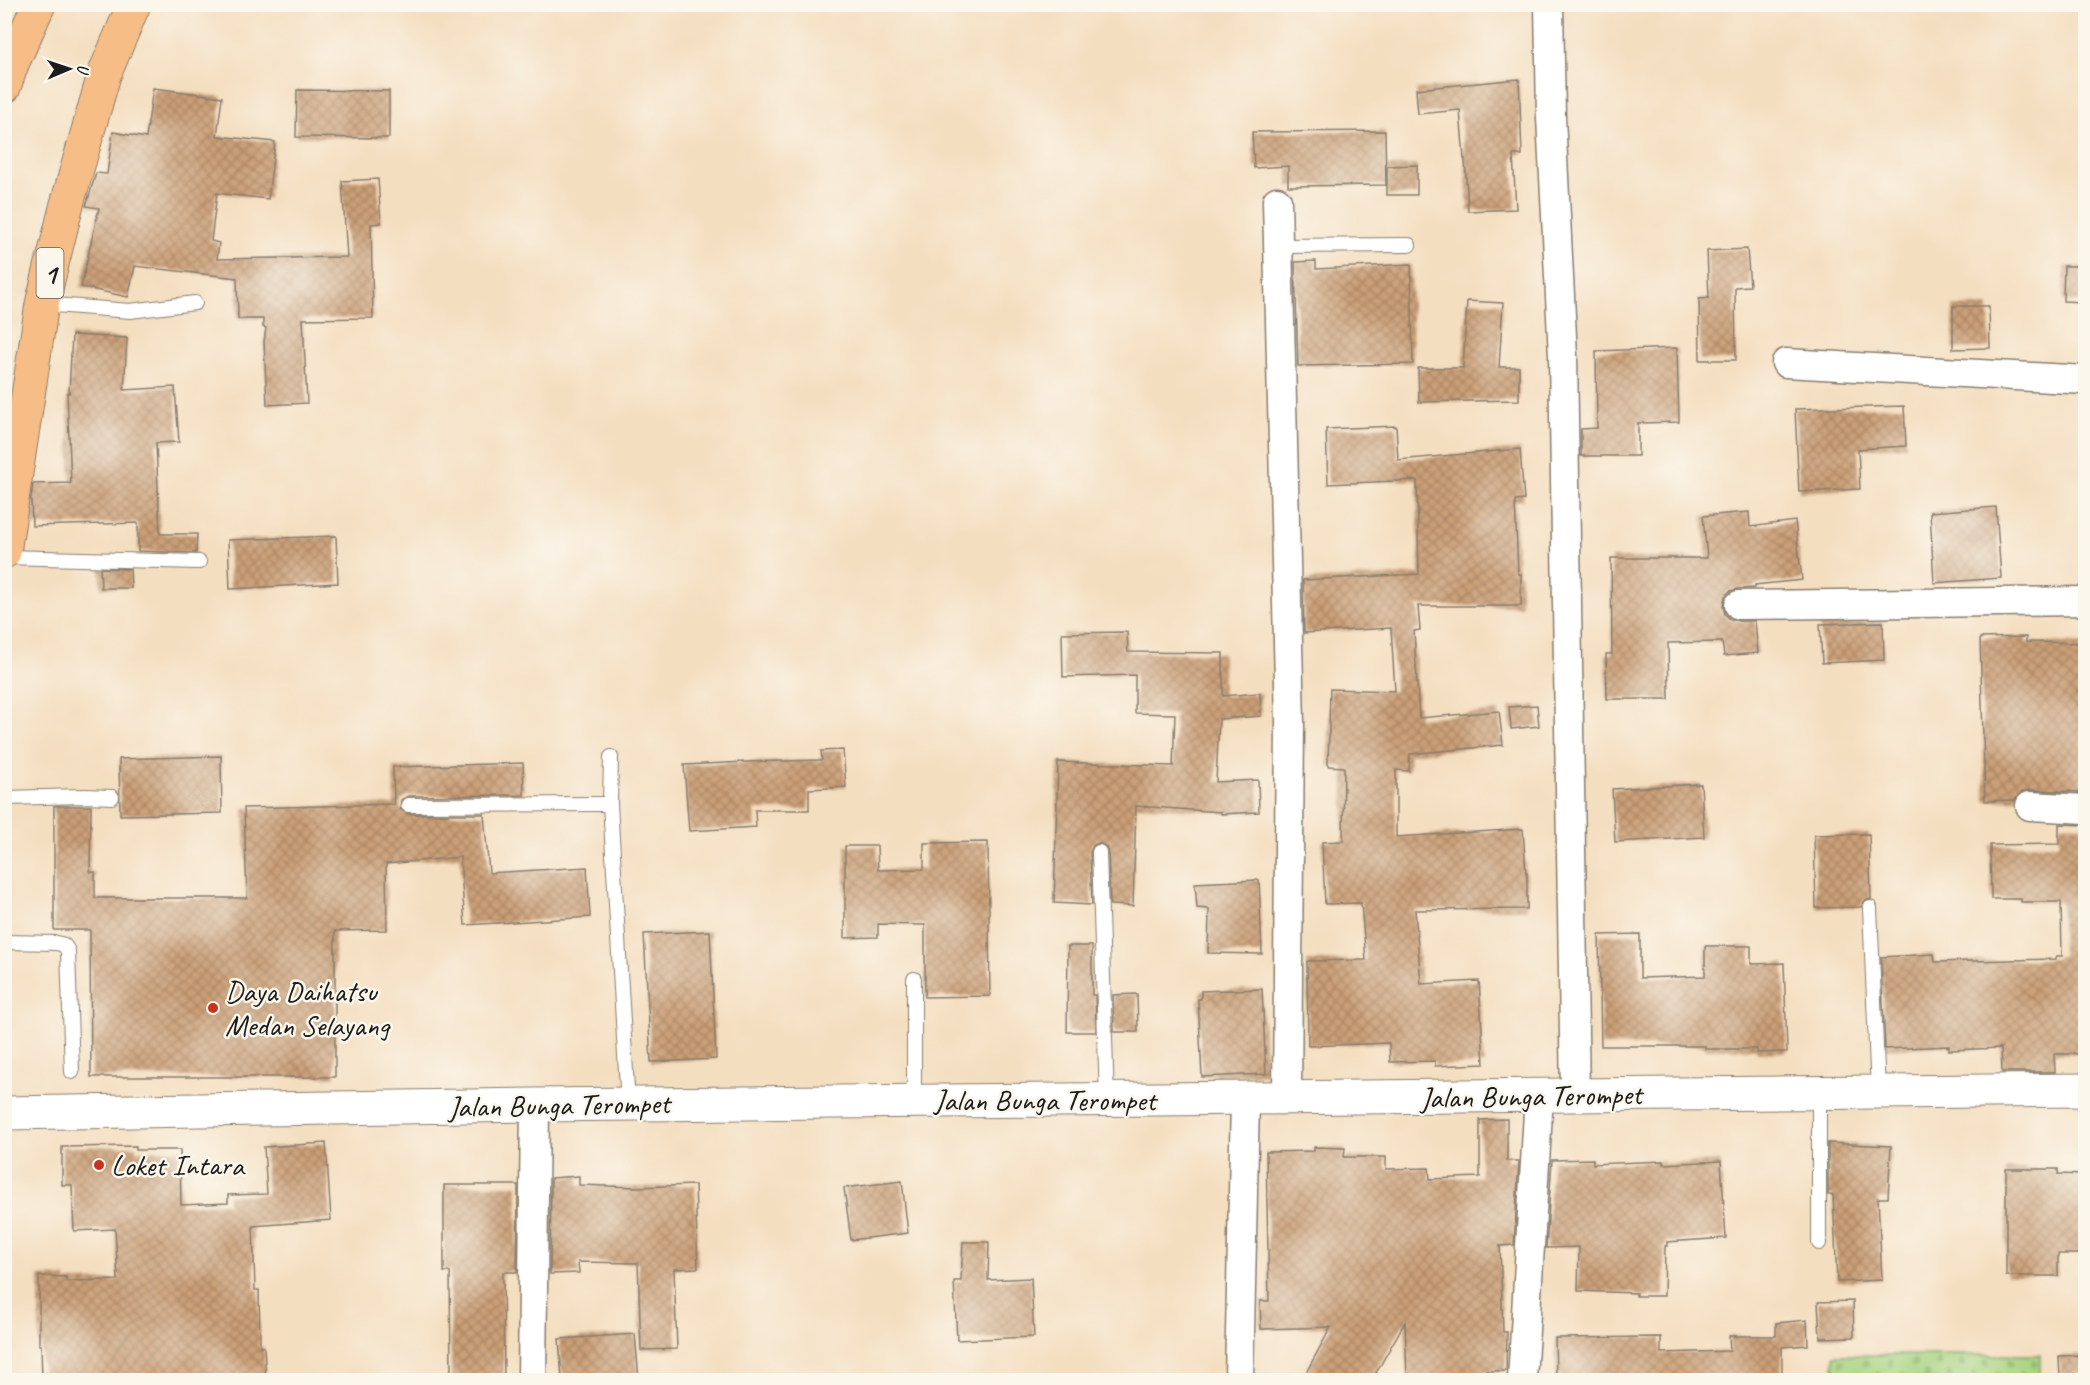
<svg xmlns="http://www.w3.org/2000/svg" width="2090" height="1385" font-family="Caveat,sans-serif">
<defs>
<pattern id="cemetery-stones" width="16" height="16" patternUnits="userSpaceOnUse" patternTransform="scale(1.5)"><rect width="16" height="16" fill="#a5d27e"/><path d="M2 7V4a2 2 0 0 1 4 0v3zM10 15v-3a2 2 0 0 1 4 0v3z" fill="#8db46c"/></pattern>
<pattern id="building-cross-hatch" width="8" height="8" patternUnits="userSpaceOnUse" patternTransform="scale(1.5)"><rect width="8" height="8" fill="#cca078"/><path d="M0 0l8 8M0 8l8-8" fill="none" stroke="#a58262"/></pattern>
</defs>
<rect width="100%" height="100%" fill="#fbf7ec"/>
<filter id="ink" filterUnits="userSpaceOnUse"><feTurbulence type="fractalNoise" baseFrequency=".0167" numOctaves="2"/><feDisplacementMap in="SourceGraphic" scale="12" xChannelSelector="R" yChannelSelector="G"/><feConvolveMatrix kernelMatrix="1 2 1 2 8 2 1 2 1" color-interpolation-filters="sRGB"/></filter>
<filter id="wash" filterUnits="userSpaceOnUse"><feTurbulence type="fractalNoise" baseFrequency=".008" numOctaves="4" result="noise"/><feDisplacementMap in="SourceGraphic" scale="24" xChannelSelector="R" yChannelSelector="G"/><feGaussianBlur stdDeviation="1.35" result="paint"/><feColorMatrix in="noise" values="0 0 0 0 0 0 0 0 0 0 0 0 0 0 0 0 0 1.4 0 .05"/><feComposite in="paint" operator="in"/></filter>
<g filter="url(#wash)">
<rect width="100%" height="100%" fill="#f4dec0"/>
<!-- cemetery -->
<rect fill="url(#cemetery-stones)" stroke="#60774d" stroke-width="1.5" x="1834" y="1355" width="206" height="25"/>
<g id="blocks">
<!-- building -->
<g fill="url(#building-cross-hatch)">
<path d="M 1519,79 L 1522,155 L 1513,155 L 1516,209 L 1468,211 L 1465,159 L 1464,159 L 1460,110 L 1418,114 L 1416,89 Z"/>
<path d="M 153,88 L 222,97 L 217,136 L 275,142 L 268,199 L 217,193 L 211,241 L 219,243 L 217,259 L 347,257 L 342,181 L 378,179 L 381,223 L 371,224 L 373,318 L 303,319 L 307,403 L 267,405 L 264,342 L 266,328 L 263,327 L 263,319 L 238,319 L 237,278 L 135,266 L 128,297 L 81,287 L 99,208 L 86,206 L 96,173 L 107,174 L 113,132 L 146,138 Z"/>
<path d="M 297,90 L 389,91 L 389,138 L 296,137 Z"/>
<path d="M 1385,131 L 1386,185 L 1288,186 L 1288,166 L 1254,168 L 1252,132 Z"/>
<path d="M 1417,165 L 1417,195 L 1387,195 L 1387,166 Z"/>
<path d="M 1747,249 L 1750,286 L 1735,287 L 1736,360 L 1700,360 L 1699,299 L 1709,298 L 1707,251 Z"/>
<path d="M 1316,261 L 1316,269 L 1411,264 L 1413,364 L 1298,366 L 1295,262 Z"/>
<path d="M 2064,266 L 2085,266 L 2085,302 L 2063,301 Z"/>
<path d="M 1467,301 L 1503,303 L 1499,367 L 1519,367 L 1519,400 L 1419,402 L 1418,368 L 1463,368 Z"/>
<path d="M 1953,306 L 1989,306 L 1990,348 L 1953,349 Z"/>
<path d="M 72,335 L 127,338 L 124,390 L 175,387 L 179,442 L 156,443 L 160,534 L 197,534 L 196,553 L 138,551 L 138,523 L 32,526 L 31,498 L 33,484 L 71,483 L 67,393 L 69,393 Z"/>
<path d="M 1677,348 L 1679,422 L 1638,423 L 1638,456 L 1581,456 L 1581,429 L 1597,428 L 1596,351 Z"/>
<path d="M 1904,406 L 1906,446 L 1858,449 L 1860,489 L 1799,492 L 1795,409 Z"/>
<path d="M 1396,426 L 1398,460 L 1520,449 L 1524,500 L 1515,501 L 1518,574 L 1521,574 L 1521,606 L 1418,606 L 1420,630 L 1414,631 L 1419,718 L 1499,711 L 1503,745 L 1410,754 L 1409,771 L 1396,770 L 1396,837 L 1523,829 L 1526,874 L 1527,873 L 1527,909 L 1415,910 L 1421,984 L 1479,981 L 1484,1064 L 1435,1066 L 1435,1061 L 1390,1062 L 1389,1043 L 1308,1046 L 1307,961 L 1366,960 L 1361,903 L 1325,904 L 1322,842 L 1343,841 L 1344,767 L 1328,766 L 1330,689 L 1395,691 L 1391,628 L 1304,633 L 1303,580 L 1419,574 L 1417,480 L 1328,484 L 1326,429 Z"/>
<path d="M 1996,507 L 2001,578 L 1934,583 L 1930,512 Z"/>
<path d="M 1749,512 L 1750,527 L 1795,521 L 1802,580 L 1755,585 L 1755,588 L 1738,589 L 1730,591 L 1725,596 L 1723,606 L 1725,614 L 1730,619 L 1739,621 L 1755,621 L 1758,653 L 1724,656 L 1722,642 L 1668,643 L 1669,699 L 1607,699 L 1606,654 L 1612,654 L 1611,558 L 1707,558 L 1703,516 Z"/>
<path d="M 336,536 L 338,583 L 230,589 L 228,540 Z"/>
<path d="M 100,568 L 130,569 L 131,588 L 101,588 Z"/>
<path d="M 1883,622 L 1884,660 L 1822,663 L 1820,624 Z"/>
<path d="M 1127,632 L 1128,652 L 1223,653 L 1223,696 L 1260,693 L 1261,716 L 1219,719 L 1216,782 L 1258,780 L 1259,812 L 1221,814 L 1221,812 L 1136,806 L 1133,906 L 1110,905 L 1108,851 L 1106,847 L 1099,843 L 1094,845 L 1090,852 L 1092,905 L 1054,903 L 1058,762 L 1173,766 L 1175,714 L 1135,713 L 1135,675 L 1063,677 L 1062,633 Z"/>
<path d="M 2026,637 L 2026,642 L 2085,643 L 2085,792 L 2030,790 L 2022,792 L 2015,800 L 1985,801 L 1980,638 Z"/>
<path d="M 1537,705 L 1539,726 L 1511,729 L 1509,707 Z"/>
<path d="M 843,750 L 846,787 L 809,789 L 809,810 L 755,810 L 756,827 L 689,831 L 684,765 L 746,762 L 822,760 L 821,751 Z"/>
<path d="M 221,756 L 222,813 L 120,815 L 119,759 Z"/>
<path d="M 523,763 L 524,795 L 408,796 L 401,800 L 400,809 L 408,814 L 484,814 L 489,873 L 587,867 L 590,917 L 465,925 L 460,857 L 386,864 L 387,930 L 335,931 L 335,1077 L 91,1077 L 90,930 L 54,930 L 54,806 L 91,806 L 90,872 L 95,872 L 95,898 L 247,898 L 244,808 L 394,804 L 393,767 Z"/>
<path d="M 1701,784 L 1704,837 L 1615,842 L 1612,789 Z"/>
<path d="M 2059,824 L 2085,825 L 2085,1054 L 2054,1054 L 2055,1072 L 2002,1072 L 2001,1048 L 1949,1050 L 1949,1046 L 1885,1049 L 1881,957 L 1934,954 L 1935,962 L 2056,959 L 2056,956 L 2062,956 L 2061,902 L 2021,902 L 2021,899 L 1991,899 L 1990,845 L 2059,844 Z"/>
<path d="M 1869,834 L 1871,899 L 1865,901 L 1861,907 L 1816,908 L 1814,835 Z"/>
<path d="M 988,842 L 990,996 L 925,997 L 925,925 L 878,924 L 878,937 L 845,938 L 845,846 L 877,846 L 878,870 L 924,869 L 924,843 Z"/>
<path d="M 1259,880 L 1262,954 L 1208,953 L 1209,909 L 1197,908 L 1195,883 Z"/>
<path d="M 710,931 L 716,1059 L 651,1062 L 644,934 Z"/>
<path d="M 1640,934 L 1640,978 L 1705,976 L 1705,946 L 1751,946 L 1751,964 L 1784,963 L 1787,1052 L 1757,1053 L 1757,1049 L 1705,1049 L 1705,1046 L 1601,1046 L 1599,935 Z"/>
<path d="M 1068,946 L 1092,946 L 1092,995 L 1095,995 L 1096,1032 L 1067,1032 Z"/>
<path d="M 1262,989 L 1266,1074 L 1202,1077 L 1198,999 L 1201,999 L 1201,991 Z"/>
<path d="M 1137,994 L 1138,1032 L 1114,1032 L 1113,995 Z"/>
<path d="M 1507,1119 L 1507,1161 L 1519,1161 L 1514,1245 L 1500,1246 L 1503,1332 L 1507,1332 L 1506,1371 L 1485,1371 L 1486,1380 L 1407,1380 L 1405,1322 L 1372,1380 L 1302,1380 L 1331,1327 L 1261,1329 L 1260,1301 L 1269,1301 L 1266,1152 L 1314,1151 L 1314,1147 L 1345,1148 L 1344,1157 L 1386,1157 L 1386,1169 L 1429,1168 L 1430,1179 L 1480,1177 L 1480,1120 Z"/>
<path d="M 326,1143 L 331,1220 L 253,1226 L 255,1290 L 259,1290 L 260,1347 L 264,1347 L 266,1380 L 42,1380 L 41,1345 L 39,1345 L 39,1276 L 66,1277 L 66,1281 L 118,1280 L 115,1229 L 74,1231 L 72,1185 L 62,1185 L 62,1147 L 136,1146 L 136,1150 L 180,1150 L 181,1205 L 228,1203 L 228,1195 L 267,1194 L 264,1147 Z"/>
<path d="M 1828,1143 L 1891,1146 L 1888,1198 L 1878,1198 L 1882,1280 L 1837,1282 L 1833,1195 L 1828,1195 Z"/>
<path d="M 1593,1159 L 1593,1164 L 1664,1161 L 1664,1164 L 1721,1161 L 1726,1238 L 1667,1242 L 1667,1246 L 1665,1246 L 1664,1296 L 1636,1296 L 1636,1293 L 1578,1291 L 1579,1247 L 1546,1248 L 1552,1160 Z"/>
<path d="M 2006,1169 L 2058,1169 L 2058,1174 L 2085,1175 L 2085,1254 L 2058,1254 L 2058,1276 L 2006,1276 Z"/>
<path d="M 579,1176 L 579,1185 L 636,1187 L 695,1185 L 698,1268 L 674,1269 L 677,1349 L 641,1350 L 638,1263 L 578,1262 L 579,1273 L 550,1274 L 551,1178 Z"/>
<path d="M 902,1181 L 908,1233 L 851,1240 L 844,1188 Z"/>
<path d="M 444,1185 L 518,1185 L 517,1272 L 503,1272 L 504,1380 L 451,1380 L 450,1272 L 444,1272 Z"/>
<path d="M 963,1242 L 989,1242 L 988,1280 L 1031,1278 L 1034,1337 L 957,1340 L 954,1281 L 961,1281 Z"/>
<path d="M 1853,1301 L 1854,1337 L 1820,1338 L 1818,1302 Z"/>
<path d="M 1807,1320 L 1808,1345 L 1782,1347 L 1782,1380 L 1564,1380 L 1564,1377 L 1556,1377 L 1555,1338 L 1661,1337 L 1661,1353 L 1730,1351 L 1729,1336 L 1776,1336 L 1776,1323 Z"/>
<path d="M 635,1334 L 639,1380 L 562,1380 L 559,1339 Z"/>
<path d="M 2085,1355 L 2085,1380 L 2060,1380 L 2059,1356 Z"/>
</g>
</g>
</g>
<g filter="url(#ink)">
<use href="#blocks" fill-opacity="0" stroke="#887d6e" stroke-width="1.5"/>
<g fill="none" stroke-linecap="round" stroke-linejoin="round">
<!-- service casing -->
<g stroke="#887d6e" stroke-width="16">
<g id="service">
<path d="M 1277,246 L 1409,245"/>
<path d="M 42,304 L 130,311 L 195,303"/>
<path d="M 4,557 L 199,562"/>
<path d="M 611,757 L 610,804 L 628,1105"/>
<path d="M 4,798 L 85,796 L 112,797"/>
<path d="M 408,805 L 610,804"/>
<path d="M 1099,852 L 1107,1100"/>
<path d="M 1870,908 L 1878,1092"/>
<path d="M 4,942 L 57,943 L 64,945 L 68,951 L 72,1072"/>
<path d="M 914,979 L 914,1101"/>
<path d="M 1819,1093 L 1819,1243"/>
</g>
</g>
<!-- minor casing -->
<g stroke="#887d6e" stroke-width="31">
<g id="minor">
<path d="M 1549,4 L 1551,117 L 1563,356 L 1575,1096"/>
<path d="M 1277,201 L 1290,723 L 1287,1098"/>
<path d="M 1786,363 L 2086,380"/>
<path d="M 1739,605 L 2086,601"/>
<path d="M 2030,806 L 2086,809"/>
<path d="M 532,1380 L 535,1105"/>
<path d="M 1239,1380 L 1245,1099"/>
<path d="M 1522,1380 L 1539,1096"/>
</g>
</g>
<!-- tertiary casing -->
<g stroke="#887d6e" stroke-width="35">
<path id="tertiary" d="M 4,1113 L 535,1105 L 2086,1090"/>
</g>
<!-- trunk casing -->
<g stroke="#887d6e" stroke-width="35">
<g id="trunk">
<path d="M 4,87 L 12,64 L 39,4"/>
<path d="M 4,552 L 42,304 L 67,204 L 104,75 L 134,4"/>
</g>
</g>
<!-- service -->
<use href="#service" stroke="#fff" stroke-width="14"/>
<!-- minor -->
<use href="#minor" stroke="#fff" stroke-width="28"/>
<!-- tertiary -->
<use href="#tertiary" stroke="#fff" stroke-width="33"/>
<!-- trunk -->
<use href="#trunk" stroke="#f6be86" stroke-width="33"/>
</g>
</g>
<!-- markers -->
<g fill="#c8321e" stroke="#fbf7ec" stroke-width="2">
<circle cx="213" cy="1008" r="6"/>
<circle cx="99" cy="1165" r="6"/>
</g>
<g text-anchor="middle" dominant-baseline="central" stroke-width="5" stroke-linejoin="round" paint-order="stroke">
<!-- shield labels -->
<rect fill="#fbf7ec" stroke="#5f5e5a" stroke-width="1.5" x="36.5" y="248" width="27" height="50" rx="4.5"/>
<g font-size="28" font-weight="bold" fill="#1c1c1c">
<text x="50" y="273">1</text>
</g>
<!-- poi labels -->
<g font-size="30" fill="#1c1c1c" stroke="#fbf7ec" text-anchor="start">
<text x="225" y="991">Daya Daihatsu<tspan x="225" dy="34">Medan Selayang</tspan></text>
<text x="111" y="1165">Loket Intara</text>
</g>
<!-- street labels -->
<g font-size="30" fill="#1c1c1c" stroke="#fbf7ec">
<text transform="translate(1531 1096) rotate(-1)">Jalan Bunga Terompet</text>
<text x="1045" y="1100">Jalan Bunga Terompet</text>
<text transform="translate(559 1105) rotate(-1)">Jalan Bunga Terompet</text>
</g>
</g>
<!-- margin -->
<rect width="2090" height="1385" fill="none" stroke="#fbf7ec" stroke-width="24"/>
<!-- north arrow -->
<g transform="translate(69 69) rotate(88)" stroke="#fbf7ec" stroke-width="4.5" paint-order="stroke">
<path d="M0-4.5L10 22L0 15L-10 22Z" fill="#1c1c1c"/>
<text y="-9" font-size="16" font-weight="bold" text-anchor="middle" fill="#1c1c1c">U</text>
</g>
</svg>
